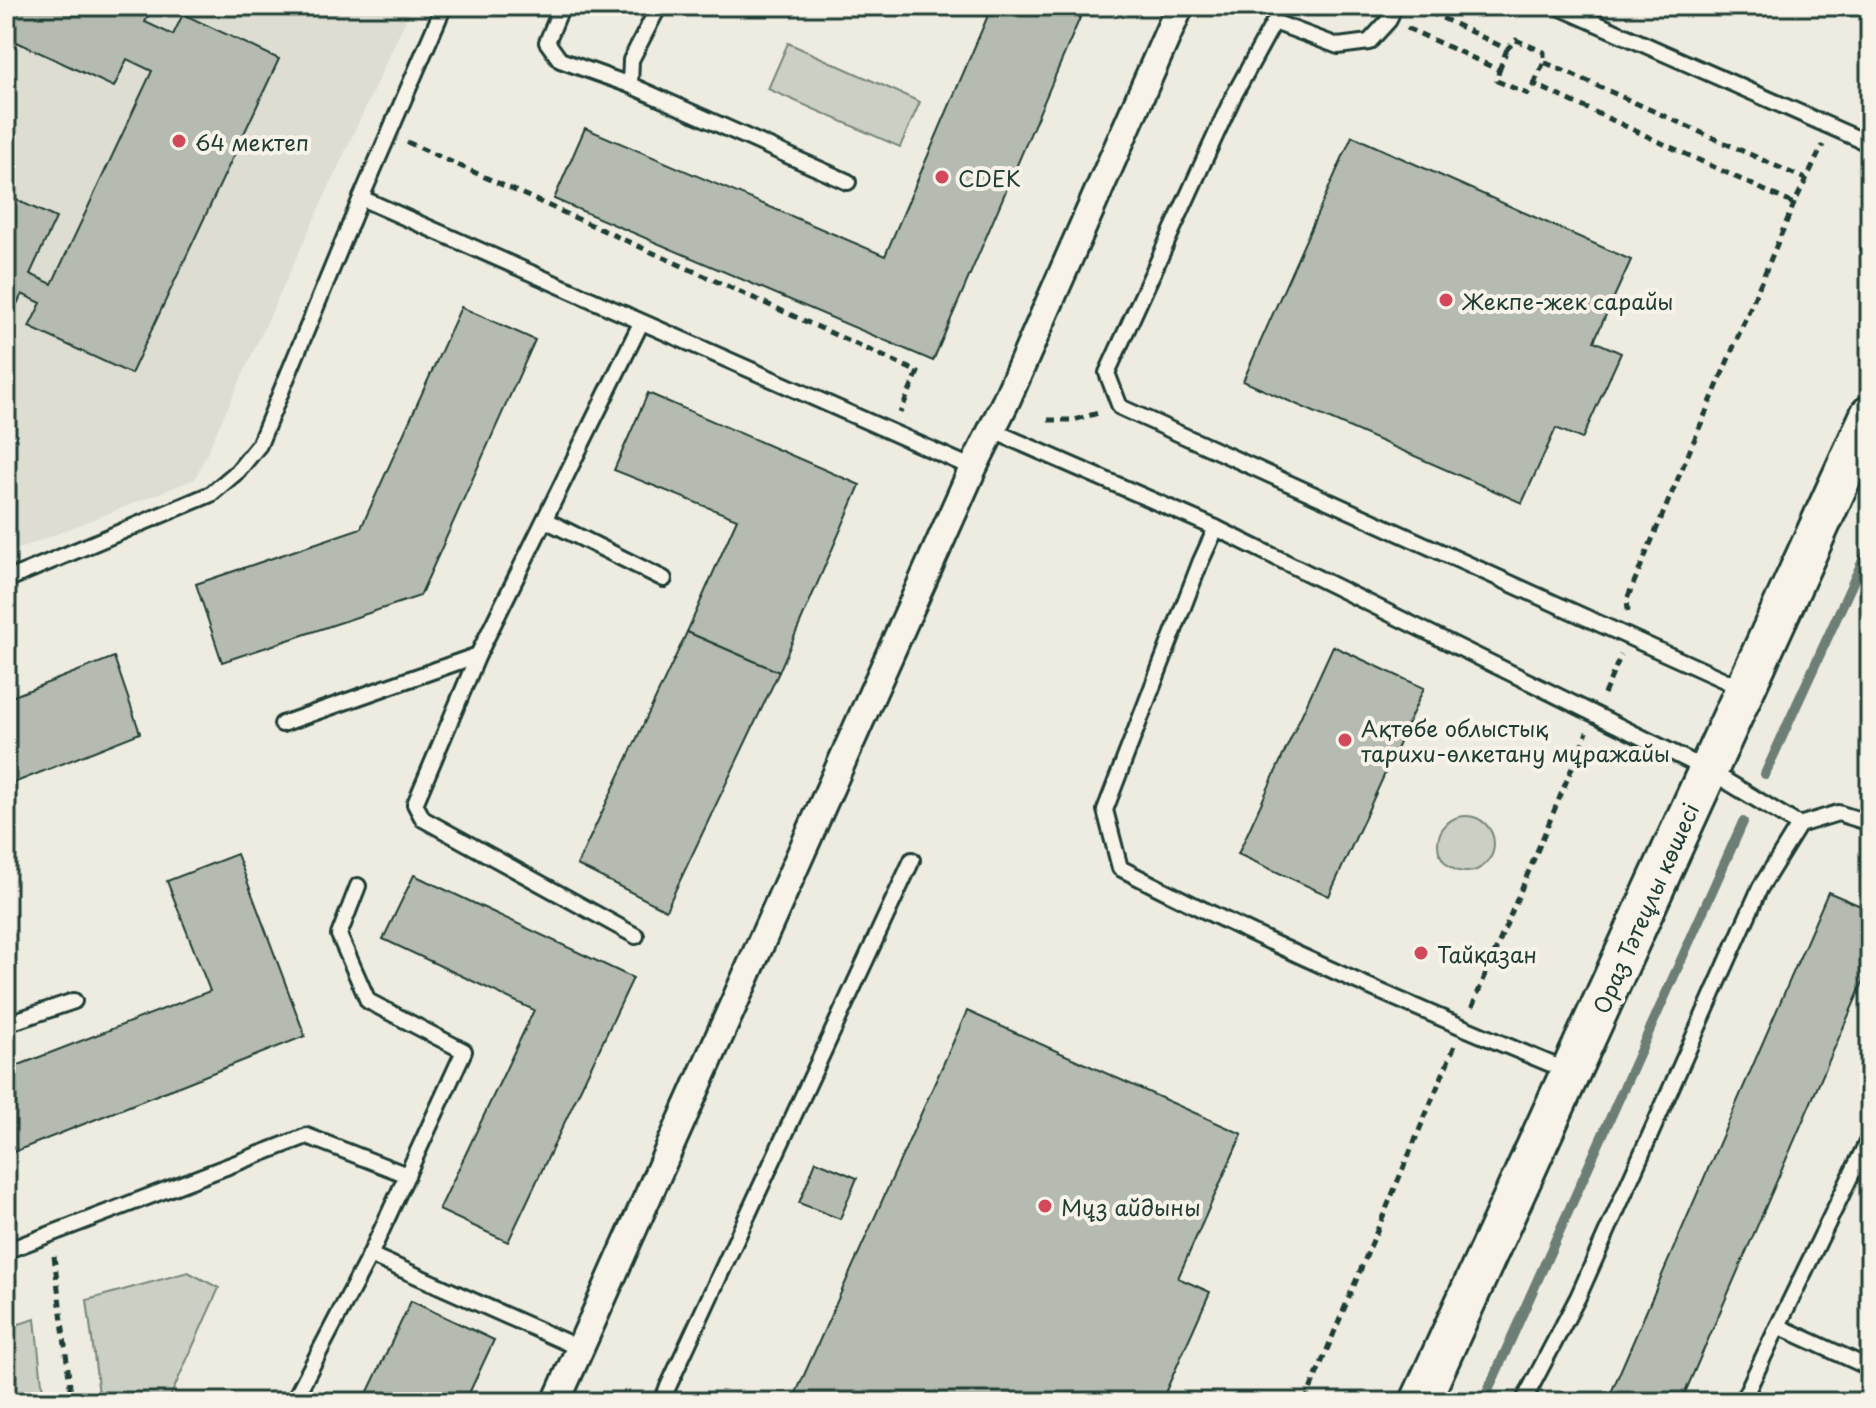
<svg xmlns="http://www.w3.org/2000/svg" width="1876" height="1408" font-family="'Playpen Sans',sans-serif">
<rect width="100%" height="100%" fill="#eeece1"/>
<filter id="ink" filterUnits="userSpaceOnUse"><feTurbulence type="fractalNoise" baseFrequency=".0125" numOctaves="2"/><feDisplacementMap in="SourceGraphic" scale="16" xChannelSelector="R" yChannelSelector="G"/><feConvolveMatrix kernelMatrix="1 2 1 2 8 2 1 2 1" color-interpolation-filters="sRGB"/></filter>
<g filter="url(#ink)">
<!-- built -->
<path fill="#ddddd2" d="M 6,6 L 412,6 L 195,479 L 6,554 Z"/>
<!-- green -->
<g fill="#cccfc4" stroke="#76867c" stroke-width="2">
<path d="M 788,43 L 920,102 L 900,147 L 768,89 Z"/>
<circle cx="1466" cy="844" r="28"/>
<path d="M 188,1272 L 219,1288 L 168,1402 L 100,1402 L 87,1300 Z"/>
<path d="M 35,1319 L 44,1402 L 6,1402 L 6,1328 Z"/>
</g>
<g fill="none" stroke-linecap="round" stroke-linejoin="round">
<!-- stream -->
<g stroke="#6c7e74" stroke-width="10">
<path d="M 1765,774 L 1870,545"/>
<path d="M 1486,1395 L 1743,822"/>
</g>
</g>
<!-- building -->
<g fill="#b5bbb0" stroke="#1f3d34" stroke-width="2">
<path d="M 6,6 L 153,6 L 145,22 L 173,35 L 183,14 L 279,59 L 131,374 L 29,327 L 41,303 L 22,294 L 9,320 L 6,319 L 6,195 L 56,218 L 30,274 L 52,284 L 152,71 L 127,59 L 114,87 L 6,37 Z"/>
<path d="M 992,6 L 1085,6 L 933,361 L 554,199 L 585,128 L 885,256 Z"/>
<path d="M 1352,136 L 1631,260 L 1594,341 L 1621,353 L 1582,439 L 1556,428 L 1522,503 L 1243,381 Z"/>
<path d="M 461,307 L 535,340 L 420,596 L 222,662 L 196,584 L 361,528 Z"/>
<path d="M 648,393 L 860,485 L 779,672 L 687,632 L 737,519 L 614,470 Z"/>
<path d="M 687,632 L 779,672 L 666,910 L 577,865 Z"/>
<path d="M 1333,646 L 1424,688 L 1329,896 L 1238,854 Z"/>
<path d="M 114,657 L 140,733 L 6,786 L 6,699 Z"/>
<path d="M 237,854 L 305,1036 L 6,1155 L 6,1070 L 210,991 L 167,881 Z"/>
<path d="M 414,875 L 633,978 L 508,1242 L 439,1210 L 534,1010 L 383,939 Z"/>
<path d="M 1828,892 L 1870,910 L 1870,966 L 1681,1402 L 1607,1402 Z"/>
<path d="M 967,1011 L 1242,1134 L 1178,1278 L 1210,1292 L 1161,1402 L 792,1402 Z"/>
<path d="M 816,1161 L 857,1178 L 840,1219 L 799,1203 Z"/>
<path d="M 411,1301 L 494,1340 L 465,1402 L 363,1402 Z"/>
</g>
<g fill="none" stroke-linecap="round" stroke-linejoin="round">
<!-- lane casing -->
<g stroke="#1f3d34" stroke-width="20">
<g id="lane">
<path d="M 562,6 L 547,42 L 560,60 L 630,85"/>
<path d="M 659,6 L 631,60 L 630,85 L 848,182"/>
<path d="M 1394,6 L 1389,20 L 1369,42 L 1338,46 L 1274,22 L 1233,97 L 1107,373 L 1120,407 L 1744,689"/>
<path d="M 1557,6 L 1870,144"/>
<path d="M 361,198 L 973,468"/>
<path d="M 991,430 L 1216,528"/>
<path d="M 545,520 L 664,579"/>
<path d="M 6,580 L 211,494 L 238,471 L 259,445 L 361,198 L 444,6"/>
<path d="M 282,724 L 478,655"/>
<path d="M 358,886 L 339,935 L 368,1001 L 464,1051 L 407,1175"/>
<path d="M 636,936 L 423,819 L 415,804 L 478,655 L 641,323"/>
<path d="M 6,1024 L 74,1001"/>
<path d="M 1570,1072 C 1417,1009 1267,944 1120,868 L 1105,810 L 1200,563 L 1216,528 L 1708,770 L 1799,825"/>
<path d="M 6,1251 L 307,1136 L 407,1175 L 370,1255 L 293,1402"/>
<path d="M 370,1255 L 579,1348"/>
<path d="M 1778,1326 L 1870,1136"/>
<path d="M 661,1402 L 912,860"/>
<path d="M 1523,1402 L 1578,1297 L 1760,888 L 1799,825 L 1838,813 L 1870,823"/>
<path d="M 1742,1402 L 1778,1326 L 1870,1368"/>
</g>
</g>
<!-- street casing -->
<g stroke="#1f3d34" stroke-width="32">
<path id="street" d="M 556,1402 L 973,468 L 1006,401 L 1180,6"/>
</g>
<!-- secondary casing -->
<g stroke="#1f3d34" stroke-width="44">
<path id="secondary" d="M 1420,1402 L 1870,415"/>
</g>
<!-- path -->
<g stroke="#1f3d34" stroke-width="5" stroke-dasharray="8 6" stroke-linecap="butt">
<path d="M 1417,6 L 1507,49 L 1516,40 L 1544,52 L 1544,62 L 1805,179"/>
<path d="M 1407,28 L 1499,70 L 1497,81 L 1528,94 L 1534,84 L 1794,204"/>
<path d="M 1499,70 L 1507,49"/>
<path d="M 1534,84 L 1544,62"/>
<path d="M 407,142 L 918,372 L 900,413"/>
<path d="M 1048,420 L 1074,420 L 1098,413"/>
<path d="M 1628,611 L 1627,599 L 1794,204 L 1823,145"/>
<path d="M 1604,694 L 1621,655"/>
<path d="M 1472,1007 L 1587,732"/>
<path d="M 54,1256 L 72,1402"/>
<path d="M 1305,1402 L 1455,1045"/>
</g>
<!-- lane -->
<use href="#lane" stroke="#f7f3e8" stroke-width="14"/>
<!-- street -->
<use href="#street" stroke="#f7f3e8" stroke-width="26"/>
<!-- secondary -->
<use href="#secondary" stroke="#f7f3e8" stroke-width="38"/>
</g>
</g>
<!-- markers -->
<g fill="#d1495b" stroke="#f7f3e8" stroke-width="3">
<circle cx="179" cy="141" r="8"/>
<circle cx="942" cy="177" r="8"/>
<circle cx="1446" cy="300" r="8"/>
<circle cx="1345" cy="740" r="8"/>
<circle cx="1421" cy="953" r="8"/>
<circle cx="1045" cy="1206" r="8"/>
</g>
<g text-anchor="middle" dominant-baseline="central" stroke-width="8" stroke-linejoin="round" paint-order="stroke">
<!-- poi labels -->
<g font-size="22" fill="#1f3d34" stroke="#f7f3e8" text-anchor="start">
<text x="195" y="141">64 мектеп</text>
<text x="958" y="177">CDEK</text>
<text x="1462" y="300">Жекпе-жек сарайы</text>
<text x="1361" y="727">Ақтөбе облыстық<tspan x="1361" dy="25">тарихи-өлкетану мұражайы</tspan></text>
<text x="1437" y="953">Тайқазан</text>
<text x="1061" y="1206">Мұз айдыны</text>
</g>
<!-- street labels -->
<g font-size="22" fill="#1f3d34" stroke="#f7f3e8">
<text transform="translate(1645 908) rotate(-66)">Ораз Тәтеұлы көшесі</text>
</g>
</g>
<!-- margin -->
<rect width="1876" height="1408" fill="none" stroke="#f7f3e8" stroke-width="32"/>
<rect x="16" y="16" width="1844" height="1376" fill="none" stroke="#1f3d34" stroke-width="3" filter="url(#ink)"/>
</svg>
